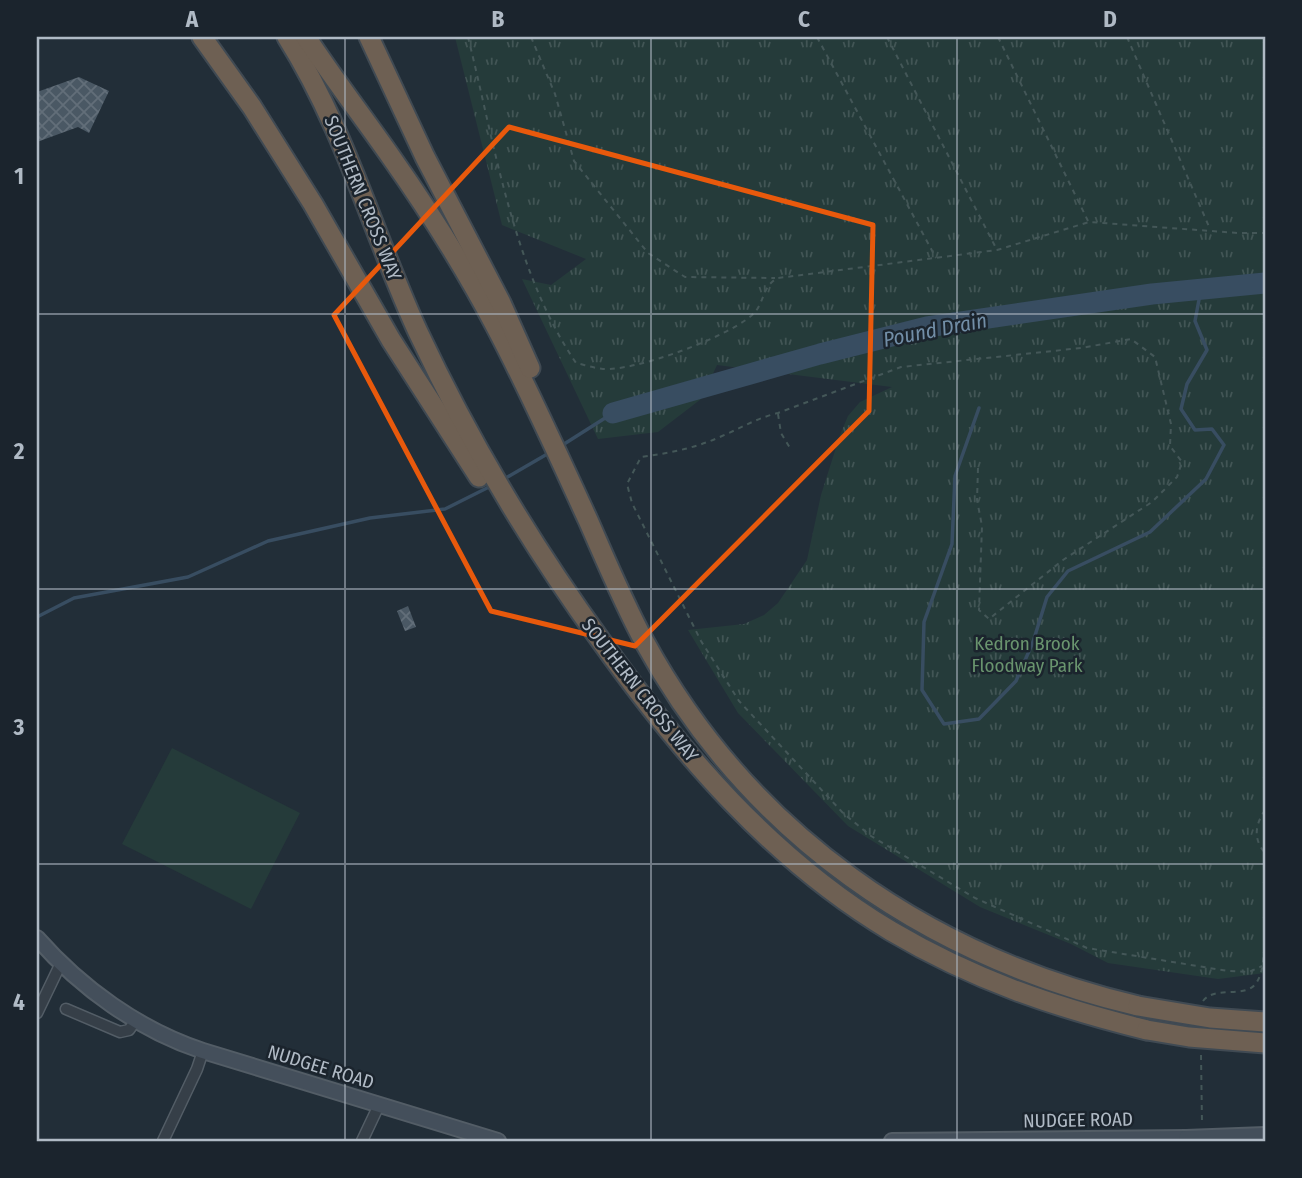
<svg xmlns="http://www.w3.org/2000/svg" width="1302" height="1178" font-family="'Fira Sans Condensed',sans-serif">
<defs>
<pattern id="park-tufts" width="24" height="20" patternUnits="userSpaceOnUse" patternTransform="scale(1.75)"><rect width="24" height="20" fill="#253b3a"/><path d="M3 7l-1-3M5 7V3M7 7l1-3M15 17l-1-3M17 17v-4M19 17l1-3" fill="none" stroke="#425555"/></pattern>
<pattern id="building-cross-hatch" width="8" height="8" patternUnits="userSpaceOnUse" patternTransform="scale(1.75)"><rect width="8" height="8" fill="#4a5864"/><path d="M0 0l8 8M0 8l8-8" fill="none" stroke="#626e79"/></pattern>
</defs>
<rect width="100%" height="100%" fill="#222e38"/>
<!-- park -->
<path fill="url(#park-tufts)" d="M 455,37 L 1265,37 L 1265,973 L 1218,979 L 1108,963 L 1071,944 L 980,907 L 848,826 L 738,713 L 688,630 L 744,624 L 764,615 L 778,603 L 807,560 L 821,495 L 840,435 L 848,416 L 860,402 L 892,387 L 717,365 L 701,399 L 658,432 L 598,439 L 522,279 L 551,285 L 586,259 L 502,225 Z"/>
<!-- garden -->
<path fill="#253b3a" d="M 172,748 L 300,813 L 251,909 L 122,844 Z"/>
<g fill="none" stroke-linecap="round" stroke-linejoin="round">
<!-- stream -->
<g stroke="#384d61" stroke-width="3.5">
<path d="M 979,408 L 955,476 L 952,544 L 924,622 L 922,690 L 944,724 L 979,719 L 1016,681 L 1033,642 L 1047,597 L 1068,571 L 1150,532 L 1206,479 L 1224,445 L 1212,429 L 1195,430 L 1181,409 L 1187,384 L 1207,350 L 1195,321 L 1201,289"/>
<path d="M 561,446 L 613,413"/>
<path d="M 504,479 L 549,453"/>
<path d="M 37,617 L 74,598 L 188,577 L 268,541 L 370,518 L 445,509 L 491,486"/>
</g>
<!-- river -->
<path stroke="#384d61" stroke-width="21" d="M 613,413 L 820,354 L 927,327 L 1152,294 L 1265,283"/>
</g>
<!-- building -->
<g fill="url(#building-cross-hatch)">
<path d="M 79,77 L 109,91 L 89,133 L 78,127 L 37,142 L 37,92 Z"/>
<path d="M 408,606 L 416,627 L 405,631 L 397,611 Z"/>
</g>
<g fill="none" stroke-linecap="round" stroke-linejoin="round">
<!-- street casing -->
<g stroke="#535d66" stroke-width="13">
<g id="street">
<path d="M 66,1009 L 120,1032 L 129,1030 L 136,1020"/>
<path d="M 37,1013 L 61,963"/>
<path d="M 163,1141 L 197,1069 L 203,1051"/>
<path d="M 362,1141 L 379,1105"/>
</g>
</g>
<!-- secondary casing -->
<g stroke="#535d66" stroke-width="18">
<g id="secondary">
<path d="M 37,938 C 81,988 139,1030 203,1051 L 498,1141"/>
<path d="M 892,1141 L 1186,1138"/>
</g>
</g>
<!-- highway casing -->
<g stroke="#404a53" stroke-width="23">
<g id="highway">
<path d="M 202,37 L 252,107 L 313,204 L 391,340 L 479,477"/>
<path d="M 287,37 C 345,129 373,234 418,332 C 469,441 530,543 601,641 C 681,753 771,859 891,931 C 974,980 1054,1007 1147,1030"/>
<path d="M 306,37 C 333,78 363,117 391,157 C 429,211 465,268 496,327 C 529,390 558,455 588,520 C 606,561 623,602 644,641 C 749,834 926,956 1138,1006"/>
<path d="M 369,37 L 425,157 L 501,303 L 530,368"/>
</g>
</g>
<!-- path -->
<g stroke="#445758" stroke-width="2" stroke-dasharray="5 5" stroke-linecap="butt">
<path d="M 468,37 C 495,145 513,270 576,363 C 585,365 594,368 603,369 C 636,371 725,338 751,316 C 765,305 761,286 778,278 L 997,250 L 1089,222 L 1238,233 L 1265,233"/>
<path d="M 531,37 L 555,94 L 574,161 L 648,253 L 685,277 L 775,278"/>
<path d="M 817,37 L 936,258"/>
<path d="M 887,37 L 997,250"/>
<path d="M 998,37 L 1088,221"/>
<path d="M 1127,37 L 1210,229"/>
<path d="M 778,414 L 781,433 L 790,448"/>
<path d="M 978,468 L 977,500 L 982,526 L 979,610 L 989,619 L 1063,560 L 1152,502 L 1177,477 L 1182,462 L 1170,446 L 1171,424 L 1155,357 L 1131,339 L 1081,348 L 901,367 L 778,413 C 757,418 741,428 722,436 C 696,448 670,453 641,457 L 627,484 L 632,503 L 701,641 L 739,701 L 843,813 L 871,836 L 975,898 L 1087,948 L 1228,971 L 1249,972 L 1262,966"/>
<path d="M 1265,810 C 1255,825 1253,839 1265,853"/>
<path d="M 1203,1001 C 1216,984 1248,1001 1258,980 C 1263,971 1263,957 1265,947"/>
<path d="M 1201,1055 L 1202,1123"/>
</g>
<!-- street -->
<use href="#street" stroke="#363f48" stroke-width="10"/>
<!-- secondary -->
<use href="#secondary" stroke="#444f5b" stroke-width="14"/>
<!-- highway -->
<use href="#highway" stroke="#6e6053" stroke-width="19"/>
<!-- secondary-bridge casing -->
<g stroke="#535d66" stroke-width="18" stroke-linecap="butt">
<path id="secondary-bridge" d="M 1186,1138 L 1265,1135"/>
</g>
<!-- highway-bridge casing -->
<g stroke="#404a53" stroke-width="23" stroke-linecap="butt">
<g id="highway-bridge">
<path d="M 1138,1006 L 1210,1018 L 1265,1022"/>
<path d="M 1147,1030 L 1189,1037 L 1265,1043"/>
</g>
</g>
<!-- secondary-bridge -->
<use href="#secondary-bridge" stroke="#444f5b" stroke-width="14"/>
<!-- highway-bridge -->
<use href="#highway-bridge" stroke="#6e6053" stroke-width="19"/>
</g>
<!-- marked area -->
<path fill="none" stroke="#e8590c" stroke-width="5" stroke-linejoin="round" d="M 509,127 L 873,225 L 869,411 L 635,646 L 491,611 L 334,315 Z"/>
<!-- grid -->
<path fill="none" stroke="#b0bac5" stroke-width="2" stroke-opacity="0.55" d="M 345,37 L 345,1141M 651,37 L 651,1141M 957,37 L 957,1141M 37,314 L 1265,314M 37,589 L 1265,589M 37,864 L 1265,864"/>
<g text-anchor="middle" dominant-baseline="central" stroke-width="5" stroke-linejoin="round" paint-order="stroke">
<!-- street labels -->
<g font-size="19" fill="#b0bac5" stroke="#1b242d">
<text transform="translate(363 198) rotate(68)">SOUTHERN CROSS WAY</text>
<text transform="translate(640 690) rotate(52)">SOUTHERN CROSS WAY</text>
<text transform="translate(321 1067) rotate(17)">NUDGEE ROAD</text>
<text transform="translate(1078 1120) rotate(-1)">NUDGEE ROAD</text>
</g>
<!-- park labels -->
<g font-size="19" fill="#69946e" stroke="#1b242d">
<text x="1027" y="643">Kedron Brook<tspan x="1027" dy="22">Floodway Park</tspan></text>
</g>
<!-- water labels -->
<g font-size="21" font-style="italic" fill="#728ea7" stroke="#1b242d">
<text transform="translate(935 330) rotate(-11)">Pound Drain</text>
</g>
</g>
<!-- border -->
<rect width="1302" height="1178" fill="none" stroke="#1b242d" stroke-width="77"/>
<rect x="38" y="38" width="1226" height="1102" fill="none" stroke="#b0bac5" stroke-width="2.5"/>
<g font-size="23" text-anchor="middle" font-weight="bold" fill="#b0bac5">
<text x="192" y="27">A</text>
<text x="498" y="27">B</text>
<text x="804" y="27">C</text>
<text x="1110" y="27">D</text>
<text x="19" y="184">1</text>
<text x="19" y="459">2</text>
<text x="19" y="735">3</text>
<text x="19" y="1010">4</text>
</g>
</svg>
